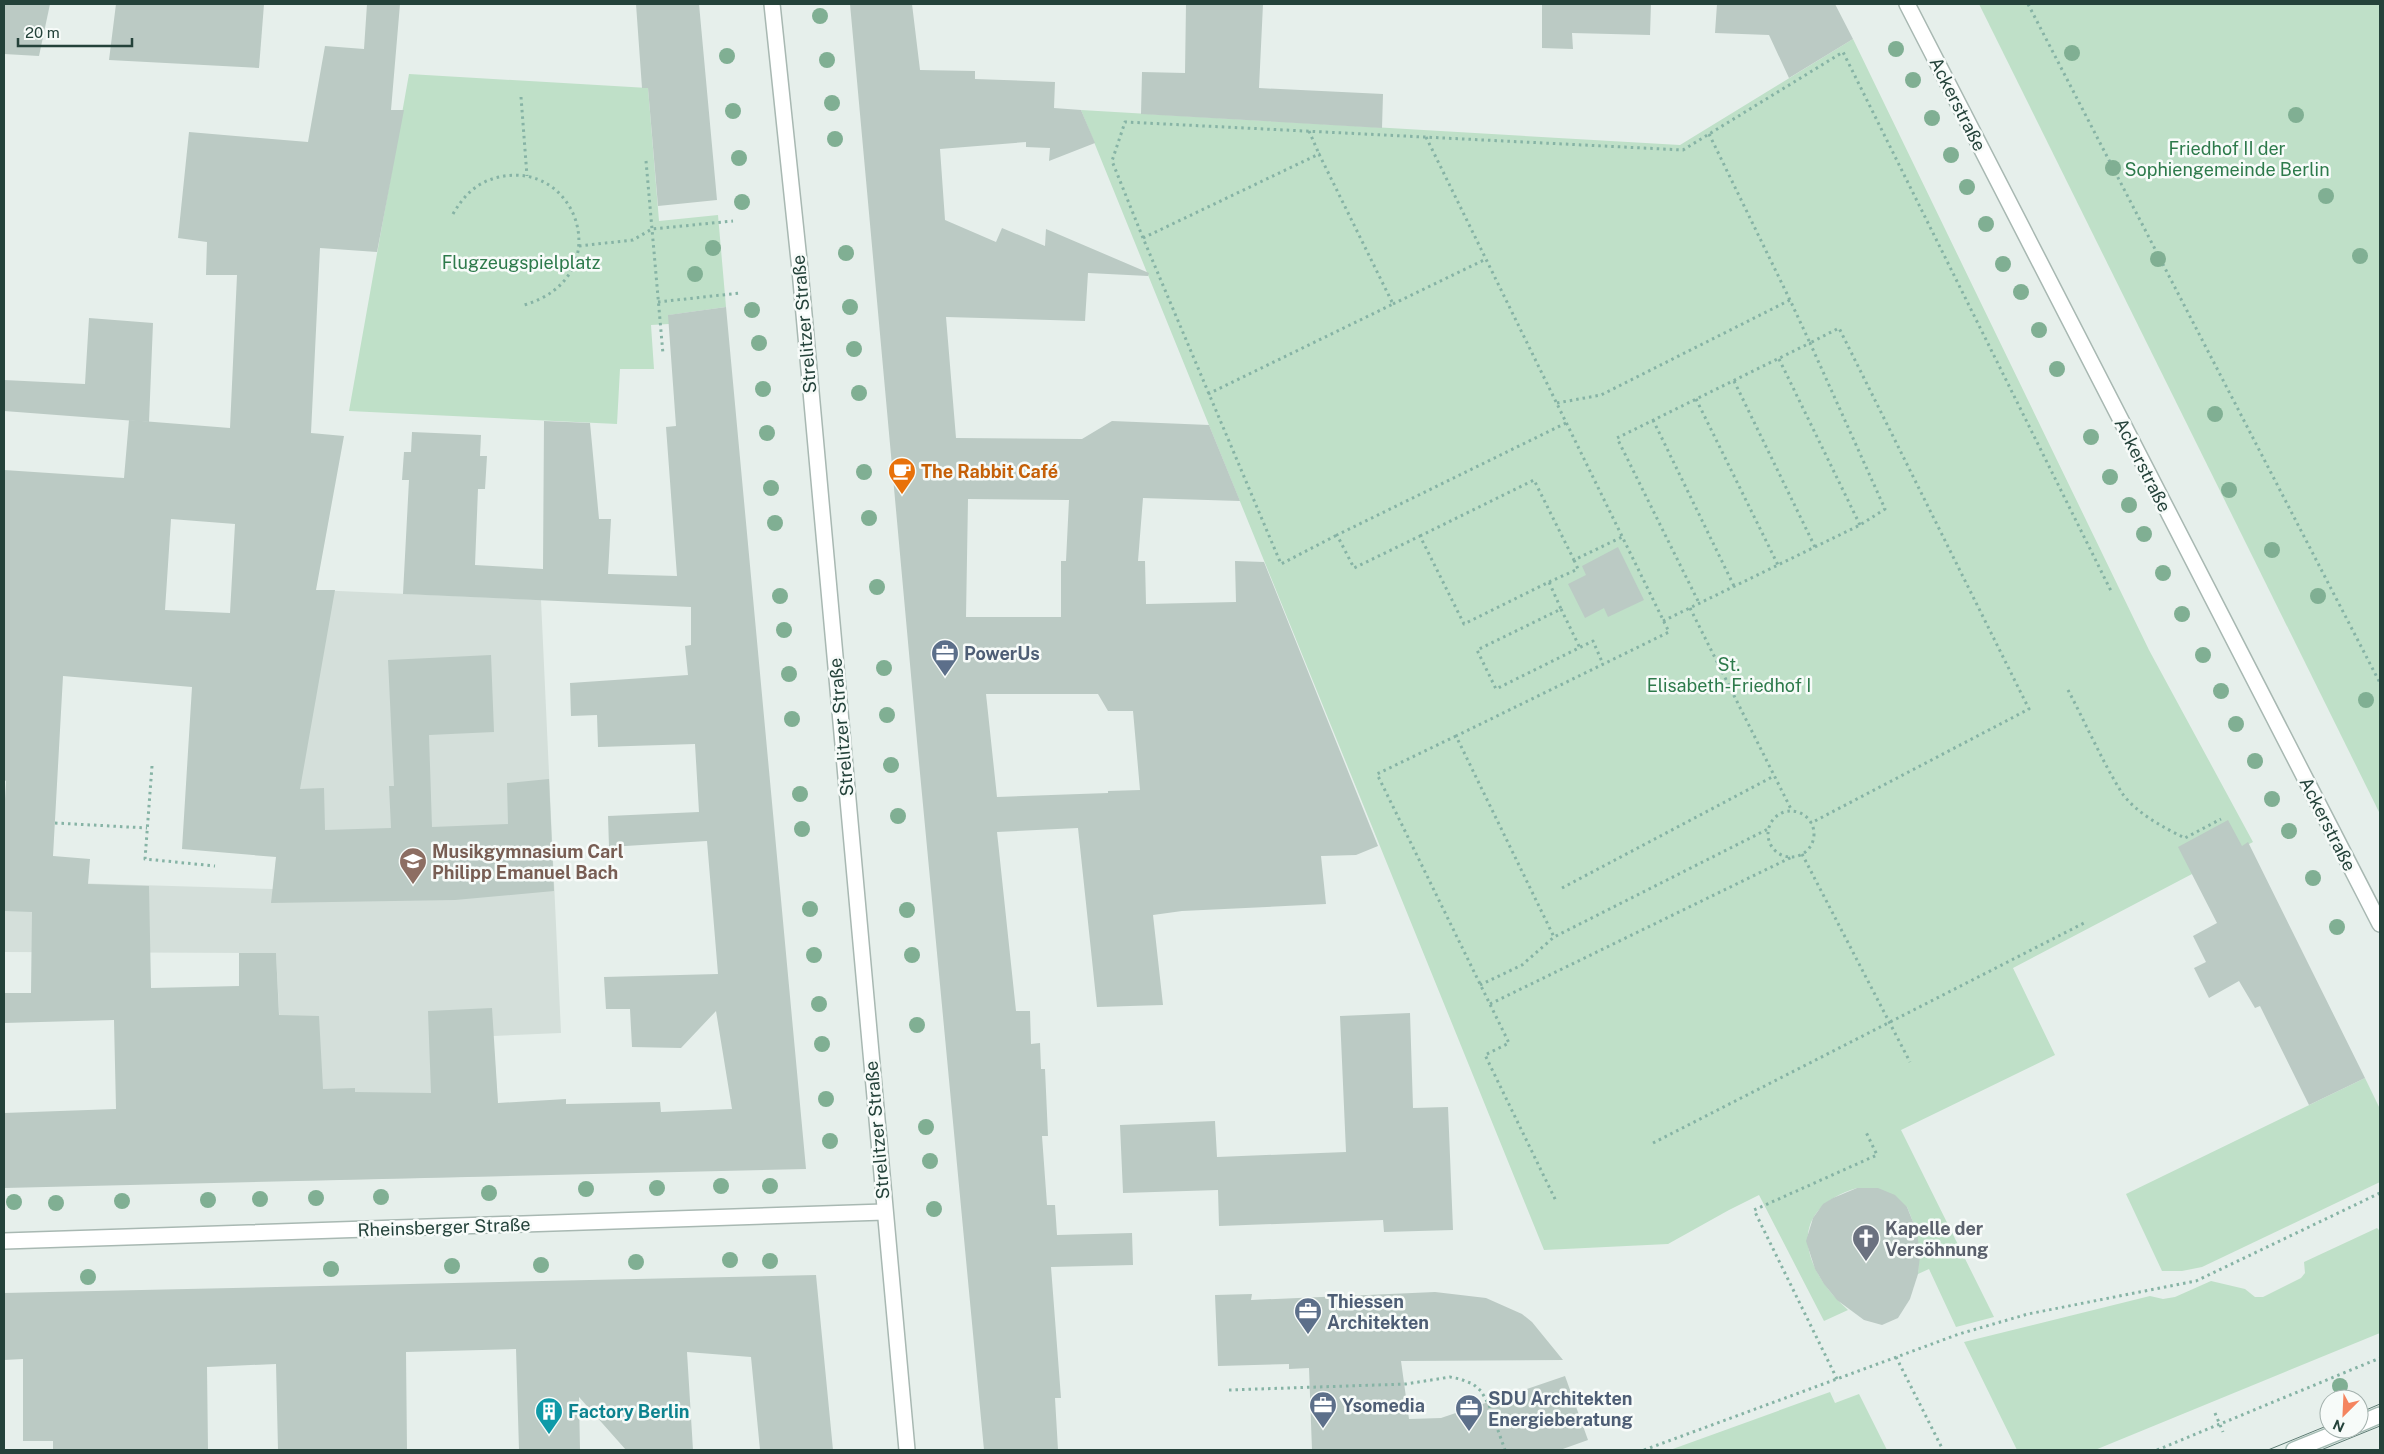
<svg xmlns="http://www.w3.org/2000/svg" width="2384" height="1454" font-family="'Public Sans',sans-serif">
<rect width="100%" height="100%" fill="#e6efeb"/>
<!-- built -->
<path fill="#d4dfda" d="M 316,590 L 541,600 L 561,1033 L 493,1036 L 503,1176 L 288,1181 L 276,953 L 4,952 L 4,881 L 273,889 L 286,762 Z"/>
<!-- green -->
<g fill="#bfe0c8">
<path d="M 1979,4 L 2380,4 L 2380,814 Z"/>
<path d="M 1853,39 L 2149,650 L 2253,842 L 2013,968 L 2055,1055 L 1901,1130 L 1994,1317 L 1956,1327 L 1929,1269 L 1918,1274 C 1920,1247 1918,1232 1907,1207 L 1857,1188 C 1784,1210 1802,1269 1848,1310 L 1824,1321 L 1759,1195 L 1729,1210 L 1668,1244 L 1544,1250 L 1081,110 L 1680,145 Z"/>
<path d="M 409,74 L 648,88 L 659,221 L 718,215 L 726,307 L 669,315 L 669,324 L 651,325 L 654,369 L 620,369 L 617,424 L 349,411 Z"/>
<path d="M 2365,1078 L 2380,1109 L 2380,1182 L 2202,1267 L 2182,1271 L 2162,1271 L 2126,1194 Z"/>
<path d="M 2377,1228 L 2380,1231 L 2380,1333 L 2095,1450 L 2017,1450 L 1964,1342 L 2150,1296 L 2163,1299 L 2175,1297 L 2211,1281 L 2245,1289 L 2255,1297 L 2263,1297 L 2301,1278 L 2305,1273 L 2304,1262 Z"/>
<path d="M 1830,1392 L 1835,1403 L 1859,1394 L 1887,1450 L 1670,1450 Z"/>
</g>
<!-- building -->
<g fill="#bbcac4" fill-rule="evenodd">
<path d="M 4,4 L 50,4 L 39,56 L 4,54 Z"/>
<path d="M 116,4 L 264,4 L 259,68 L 109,60 Z"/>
<path d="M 367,4 L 400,4 L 391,110 L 404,110 L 377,252 L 320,248 L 311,433 L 344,436 L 316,590 L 335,590 L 300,789 L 324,788 L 325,830 L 391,828 L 389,786 L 394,786 L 388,660 L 491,655 L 494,732 L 429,735 L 432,827 L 508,824 L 507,783 L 549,779 L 554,891 L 455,900 L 271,903 L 276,857 L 182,849 L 192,687 L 63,676 L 53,856 L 90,859 L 88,884 L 149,886 L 151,988 L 239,986 L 239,953 L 276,953 L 279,1015 L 319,1016 L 323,1089 L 355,1088 L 355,1092 L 431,1093 L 428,1011 L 492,1008 L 498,1103 L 566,1099 L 566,1104 L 660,1102 L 661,1112 L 732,1109 L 716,1011 L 681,1048 L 632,1047 L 630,1009 L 606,1009 L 604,977 L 718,974 L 707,841 L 609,847 L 608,816 L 699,812 L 695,744 L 598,747 L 597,715 L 571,716 L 570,683 L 688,675 L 685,646 L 691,645 L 691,607 L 403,594 L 409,480 L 402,480 L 404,452 L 411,452 L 412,432 L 481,435 L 480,456 L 487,456 L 485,489 L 478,489 L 475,565 L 543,569 L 544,421 L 590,423 L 599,519 L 611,519 L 608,574 L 677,576 L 666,427 L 676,426 L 668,315 L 726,307 L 806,1169 L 4,1188 L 4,1113 L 116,1109 L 114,1020 L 4,1023 L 4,993 L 31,993 L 32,912 L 4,911 L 4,817 L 6,781 L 4,780 L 4,470 L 124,478 L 129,420 L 230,428 L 237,275 L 206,275 L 207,242 L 178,238 L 189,132 L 308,142 L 325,46 L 364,49 ZM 171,519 L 235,524 L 230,613 L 165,610 Z"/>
<path d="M 636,4 L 699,4 L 717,200 L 658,206 L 648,88 L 642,88 Z"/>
<path d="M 850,4 L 912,4 L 920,70 L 975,71 L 975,79 L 1055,82 L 1054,108 L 1081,110 L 1095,143 L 1049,161 L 1050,148 L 1026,147 L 1026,142 L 940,149 L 945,220 L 996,242 L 1002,228 L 1045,246 L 1046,229 L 1149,273 L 1148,276 L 1088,273 L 1085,321 L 946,317 L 956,438 L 1082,439 L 1112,421 L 1209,425 L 1240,501 L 1143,498 L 1138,561 L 1145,561 L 1146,604 L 1236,602 L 1235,561 L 1264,562 L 1378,846 L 1356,855 L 1321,856 L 1326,904 L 1182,911 L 1153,915 L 1163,1005 L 1097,1007 L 1078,828 L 997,832 L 1016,1011 L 1030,1011 L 1031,1044 L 1040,1043 L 1041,1069 L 1045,1069 L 1048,1136 L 1042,1136 L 1047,1205 L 1055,1205 L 1057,1235 L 1132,1233 L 1133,1265 L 1051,1267 L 1061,1398 L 1055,1398 L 1058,1450 L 984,1450 L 918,752 ZM 968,499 L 1069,500 L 1066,561 L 1061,561 L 1061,617 L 966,617 ZM 986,694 L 1098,694 L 1108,711 L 1133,711 L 1140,790 L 1108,791 L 1108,793 L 997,797 Z"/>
<path d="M 1186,4 L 1263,4 L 1259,88 L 1383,94 L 1382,128 L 1141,114 L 1142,72 L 1185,73 Z"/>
<path d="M 1542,4 L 1651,4 L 1650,35 L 1572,33 L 1573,49 L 1542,48 Z"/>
<path d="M 1717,4 L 1835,4 L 1853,39 L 1789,78 L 1769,35 L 1715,33 Z"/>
<path d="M 89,318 L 153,323 L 149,422 L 4,411 L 4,380 L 85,384 Z"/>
<path d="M 1618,547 L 1644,600 L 1608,617 L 1604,608 L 1585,618 L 1568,584 L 1586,575 L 1582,566 Z"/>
<path d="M 2228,820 L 2242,846 L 2248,842 L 2365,1078 L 2309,1105 L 2260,1006 L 2255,1008 L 2239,981 L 2209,998 L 2194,968 L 2206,962 L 2193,936 L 2217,923 L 2178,847 Z"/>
<path d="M 1410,1013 L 1413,1108 L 1448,1107 L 1453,1230 L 1384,1232 L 1383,1220 L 1219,1226 L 1218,1190 L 1123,1193 L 1120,1125 L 1215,1121 L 1217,1157 L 1346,1152 L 1340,1016 Z"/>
<path d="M 1857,1188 L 1878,1188 L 1895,1195 L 1907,1207 L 1917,1232 L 1920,1256 L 1918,1274 L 1910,1299 L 1898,1318 L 1882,1325 L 1864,1320 L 1837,1300 L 1824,1284 L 1815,1269 L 1806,1241 L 1813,1218 L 1823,1204 L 1833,1198 Z"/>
<path d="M 816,1275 L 833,1450 L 760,1450 L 751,1357 L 687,1352 L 693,1450 L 626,1450 L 579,1397 L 580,1450 L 519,1450 L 516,1349 L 406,1352 L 407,1450 L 278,1450 L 276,1364 L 207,1367 L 208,1450 L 53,1450 L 53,1441 L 23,1441 L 23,1359 L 4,1360 L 4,1293 Z"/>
<path d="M 1435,1292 L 1486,1298 L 1522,1314 L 1532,1322 L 1563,1360 L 1401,1361 L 1409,1419 L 1441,1418 L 1565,1376 L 1588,1440 L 1560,1450 L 1312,1450 L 1309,1368 L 1289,1369 L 1289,1364 L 1218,1366 L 1215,1295 L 1252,1294 L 1251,1300 Z"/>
</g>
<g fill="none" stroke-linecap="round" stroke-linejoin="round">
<!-- minor casing -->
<g stroke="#a8b8b2" stroke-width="18">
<g id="minor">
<path d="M 772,4 L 800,270 L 907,1450"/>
<path d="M 1907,4 L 2380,924"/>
<path d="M 4,1241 L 884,1212"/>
</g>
</g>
<!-- secondary casing -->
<g stroke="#a4bbb3" stroke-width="18">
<g id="secondary">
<path d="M 2359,1424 L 2380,1415"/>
<path d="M 2294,1450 L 2346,1429"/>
</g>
</g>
<!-- path -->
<g stroke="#86b3a5" stroke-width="3" stroke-dasharray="2.5 4" stroke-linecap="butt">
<path d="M 2028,4 L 2380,683"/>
<path d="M 521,97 L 527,176"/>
<path d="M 1309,131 L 1319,154"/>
<path d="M 1709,134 L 1790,300"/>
<path d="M 1426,137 L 1669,632 L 1456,736 L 1554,937"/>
<path d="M 646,161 L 663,354"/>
<path d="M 453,214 C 464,195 477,182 499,177 C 579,159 618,278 524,305"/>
<path d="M 1143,238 L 1112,161 L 1125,122 L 1683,150 L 1843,52 L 2112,593"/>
<path d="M 579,246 L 633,240 L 652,229 L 733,221"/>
<path d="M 658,302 L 740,293"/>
<path d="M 1393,304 L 1486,259"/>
<path d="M 1779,359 L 1860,525"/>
<path d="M 1734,381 L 1815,547"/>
<path d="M 1208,394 L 1393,304 L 1319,154 L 1143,238 L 1281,564 L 1337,535"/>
<path d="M 1696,399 L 1778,565"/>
<path d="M 1557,403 L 1601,395 L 1790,300 L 1810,343 L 1839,328 L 2029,709 L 1811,823"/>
<path d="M 1653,420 L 1734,586"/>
<path d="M 1566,423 L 1337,535 L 1354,568 L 1420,536 L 1464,624 L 1549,582 L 1561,609 L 1477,650 L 1496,689 L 1593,641 L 1603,664"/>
<path d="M 1420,536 L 1534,480 L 1574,560 L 1622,537"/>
<path d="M 1549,582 L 1578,569 L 1574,560"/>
<path d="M 1690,608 L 1792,811"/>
<path d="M 1561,609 L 1580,648"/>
<path d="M 1663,621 L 1860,525 L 1885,509 L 1810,343 L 1617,438 L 1699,603"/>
<path d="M 2068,690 C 2085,722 2103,763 2122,793 C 2136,813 2164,828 2185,838 L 2221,819"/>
<path d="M 1456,736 L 1377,774 L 1509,1043 L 1485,1055 L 1556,1201"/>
<path d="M 152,766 L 145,859 L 215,866"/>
<circle cx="1791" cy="834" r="23"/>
<path d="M 55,823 L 147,828"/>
<path d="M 1802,854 L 1910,1062"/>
<path d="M 1562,888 L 1774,776"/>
<path d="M 1480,985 L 1522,965 L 1554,937 L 1770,828"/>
<path d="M 1490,1004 L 1794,856"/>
<path d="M 1653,1143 L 2084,923"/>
<path d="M 1896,1357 L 1943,1450"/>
<path d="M 1837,1379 L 1754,1210 L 1877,1155 L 1865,1130"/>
<path d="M 1229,1390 L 1406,1384 L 1450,1377 L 1460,1379 L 1473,1384 L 1481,1391 L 1489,1405 L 1505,1450"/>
<path d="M 2215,1413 L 2223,1432"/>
<path d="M 1644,1450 L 1959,1334 L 2028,1314 L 2196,1281 L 2380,1193"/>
<path d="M 2157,1450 L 2380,1358"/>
</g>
<!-- minor -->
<use href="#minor" stroke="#fff" stroke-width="15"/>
<!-- secondary -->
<use href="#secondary" stroke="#fff" stroke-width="15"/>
<!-- tram -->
<g stroke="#5f7d75" stroke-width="1">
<path d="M 2359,1413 L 2380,1404"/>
<path d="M 2268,1450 L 2329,1425"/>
<path d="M 2321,1450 L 2380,1426"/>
</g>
</g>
<!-- trees -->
<g fill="#80af93">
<circle cx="820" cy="16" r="8"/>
<circle cx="1896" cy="49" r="8"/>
<circle cx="2072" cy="53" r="8"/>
<circle cx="727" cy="56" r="8"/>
<circle cx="827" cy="60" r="8"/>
<circle cx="1913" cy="80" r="8"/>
<circle cx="832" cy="103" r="8"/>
<circle cx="733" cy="111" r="8"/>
<circle cx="2296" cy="115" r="8"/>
<circle cx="1932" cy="118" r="8"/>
<circle cx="835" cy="139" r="8"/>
<circle cx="1951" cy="155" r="8"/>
<circle cx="739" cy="158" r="8"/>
<circle cx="2113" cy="168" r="8"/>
<circle cx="1967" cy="187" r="8"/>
<circle cx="2326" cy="196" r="8"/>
<circle cx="742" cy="202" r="8"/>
<circle cx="1986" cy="224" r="8"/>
<circle cx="713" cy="248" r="8"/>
<circle cx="846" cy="253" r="8"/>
<circle cx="2360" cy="256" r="8"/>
<circle cx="2158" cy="259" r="8"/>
<circle cx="2003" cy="264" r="8"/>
<circle cx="695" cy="274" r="8"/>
<circle cx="2021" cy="292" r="8"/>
<circle cx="850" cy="307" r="8"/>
<circle cx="752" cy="310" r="8"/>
<circle cx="2039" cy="330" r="8"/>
<circle cx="759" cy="343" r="8"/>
<circle cx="854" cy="349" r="8"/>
<circle cx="2057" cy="369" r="8"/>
<circle cx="763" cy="389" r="8"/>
<circle cx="859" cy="393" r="8"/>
<circle cx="2215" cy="414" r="8"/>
<circle cx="767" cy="433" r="8"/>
<circle cx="2091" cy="437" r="8"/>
<circle cx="864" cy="472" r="8"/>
<circle cx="2110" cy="477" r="8"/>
<circle cx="771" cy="488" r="8"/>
<circle cx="2229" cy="490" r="8"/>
<circle cx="2129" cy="505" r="8"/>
<circle cx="869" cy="518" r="8"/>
<circle cx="775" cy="523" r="8"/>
<circle cx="2144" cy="534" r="8"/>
<circle cx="2272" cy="550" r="8"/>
<circle cx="2163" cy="573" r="8"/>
<circle cx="877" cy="587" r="8"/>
<circle cx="780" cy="596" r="8"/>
<circle cx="2318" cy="596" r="8"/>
<circle cx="2182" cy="614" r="8"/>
<circle cx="784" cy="630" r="8"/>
<circle cx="2203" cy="655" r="8"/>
<circle cx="884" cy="668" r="8"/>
<circle cx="789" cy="674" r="8"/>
<circle cx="2221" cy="691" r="8"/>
<circle cx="2366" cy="700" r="8"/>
<circle cx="887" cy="715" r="8"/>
<circle cx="792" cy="719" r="8"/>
<circle cx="2236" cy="724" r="8"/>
<circle cx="2255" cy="761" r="8"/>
<circle cx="891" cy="765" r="8"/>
<circle cx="800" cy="794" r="8"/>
<circle cx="2272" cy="799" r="8"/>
<circle cx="898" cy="816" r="8"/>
<circle cx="802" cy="829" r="8"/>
<circle cx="2289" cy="831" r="8"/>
<circle cx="2313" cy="878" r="8"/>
<circle cx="810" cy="909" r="8"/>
<circle cx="907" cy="910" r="8"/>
<circle cx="2337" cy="927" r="8"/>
<circle cx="814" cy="955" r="8"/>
<circle cx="912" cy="955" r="8"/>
<circle cx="819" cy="1004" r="8"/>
<circle cx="917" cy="1025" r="8"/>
<circle cx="822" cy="1044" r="8"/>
<circle cx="826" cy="1099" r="8"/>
<circle cx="926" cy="1127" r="8"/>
<circle cx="830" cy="1141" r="8"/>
<circle cx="930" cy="1161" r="8"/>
<circle cx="721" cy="1186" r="8"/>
<circle cx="770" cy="1186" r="8"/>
<circle cx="657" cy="1188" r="8"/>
<circle cx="586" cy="1189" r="8"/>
<circle cx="489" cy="1193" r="8"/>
<circle cx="381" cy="1197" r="8"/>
<circle cx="316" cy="1198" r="8"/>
<circle cx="260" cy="1199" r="8"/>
<circle cx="208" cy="1200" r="8"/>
<circle cx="122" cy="1201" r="8"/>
<circle cx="14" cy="1202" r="8"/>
<circle cx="56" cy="1203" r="8"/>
<circle cx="934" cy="1209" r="8"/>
<circle cx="730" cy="1260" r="8"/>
<circle cx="770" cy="1261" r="8"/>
<circle cx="636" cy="1262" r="8"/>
<circle cx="541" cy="1265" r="8"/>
<circle cx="452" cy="1266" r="8"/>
<circle cx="331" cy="1269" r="8"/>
<circle cx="88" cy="1277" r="8"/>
<circle cx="2340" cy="1386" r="8"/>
</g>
<!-- icons -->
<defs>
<g id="cafe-pin" transform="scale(1.4375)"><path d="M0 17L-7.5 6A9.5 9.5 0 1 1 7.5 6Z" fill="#e8710a" stroke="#f7fbf9"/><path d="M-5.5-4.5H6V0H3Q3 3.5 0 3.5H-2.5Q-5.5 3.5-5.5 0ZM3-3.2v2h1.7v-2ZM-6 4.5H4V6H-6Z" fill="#fff"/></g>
<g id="office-pin" transform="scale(1.4375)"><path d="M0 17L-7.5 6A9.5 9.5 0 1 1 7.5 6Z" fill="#5c6f8a" stroke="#f7fbf9"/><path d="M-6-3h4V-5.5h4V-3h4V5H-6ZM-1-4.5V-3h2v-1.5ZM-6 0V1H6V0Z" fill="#fff"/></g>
<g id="school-pin" transform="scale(1.4375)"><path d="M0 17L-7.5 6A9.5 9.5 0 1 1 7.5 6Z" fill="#8d6e63" stroke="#f7fbf9"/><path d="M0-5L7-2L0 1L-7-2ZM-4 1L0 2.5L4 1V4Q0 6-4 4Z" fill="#fff"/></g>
<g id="church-pin" transform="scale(1.4375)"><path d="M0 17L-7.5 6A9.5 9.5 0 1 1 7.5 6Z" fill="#6b7280" stroke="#f7fbf9"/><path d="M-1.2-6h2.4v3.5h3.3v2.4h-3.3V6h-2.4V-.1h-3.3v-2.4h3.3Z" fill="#fff"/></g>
<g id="building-pin" transform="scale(1.4375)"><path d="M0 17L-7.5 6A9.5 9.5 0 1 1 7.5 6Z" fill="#0f9aa8" stroke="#f7fbf9"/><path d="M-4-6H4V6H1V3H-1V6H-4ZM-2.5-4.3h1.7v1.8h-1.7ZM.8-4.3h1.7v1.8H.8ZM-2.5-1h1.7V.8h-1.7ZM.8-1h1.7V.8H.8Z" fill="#fff"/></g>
</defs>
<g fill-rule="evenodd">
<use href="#cafe-pin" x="902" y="471"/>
<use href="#office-pin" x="945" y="653"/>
<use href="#school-pin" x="413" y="861"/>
<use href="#church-pin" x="1866" y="1238"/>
<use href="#office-pin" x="1308" y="1311"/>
<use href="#office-pin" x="1323" y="1405"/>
<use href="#office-pin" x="1469" y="1408"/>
<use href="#building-pin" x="549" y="1411"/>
</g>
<g text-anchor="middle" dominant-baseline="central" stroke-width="5" stroke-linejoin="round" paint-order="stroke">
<!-- street labels -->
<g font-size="18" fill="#24423a" stroke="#f7fbf9">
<text transform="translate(1958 104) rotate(63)">Ackerstraße</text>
<text transform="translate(804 324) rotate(-95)">Strelitzer Straße</text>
<text transform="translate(2143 465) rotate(63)">Ackerstraße</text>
<text transform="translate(841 727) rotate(-95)">Strelitzer Straße</text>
<text transform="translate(2328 824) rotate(63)">Ackerstraße</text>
<text transform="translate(877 1130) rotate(-95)">Strelitzer Straße</text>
<text transform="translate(444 1227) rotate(-2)">Rheinsberger Straße</text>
</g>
<!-- park labels -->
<g font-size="18" fill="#2d7a4b" stroke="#f7fbf9">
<text x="2227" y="148">Friedhof II der<tspan x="2227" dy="21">Sophiengemeinde Berlin</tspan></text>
<text x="521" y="262">Flugzeugspielplatz</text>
<text x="1729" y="664">St.<tspan x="1729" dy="21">Elisabeth-Friedhof I</tspan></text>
</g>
<!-- food labels -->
<g font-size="18" font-weight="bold" fill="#c56008" stroke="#f7fbf9" text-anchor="start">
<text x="921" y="471">The Rabbit Café</text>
</g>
<!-- service labels -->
<g font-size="18" font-weight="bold" fill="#4e5e75" stroke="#f7fbf9" text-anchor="start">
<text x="964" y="653">PowerUs</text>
<text x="1327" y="1301">Thiessen<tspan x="1327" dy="21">Architekten</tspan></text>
<text x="1488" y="1398">SDU Architekten<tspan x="1488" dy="21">Energieberatung</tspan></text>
<text x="1342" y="1405">Ysomedia</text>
</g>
<!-- education labels -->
<g font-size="18" font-weight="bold" fill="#785e54" stroke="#f7fbf9" text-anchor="start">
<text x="432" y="851">Musikgymnasium Carl<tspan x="432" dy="21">Philipp Emanuel Bach</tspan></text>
</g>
<!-- worship labels -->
<g font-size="18" font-weight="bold" fill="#5b616d" stroke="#f7fbf9" text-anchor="start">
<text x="1885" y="1228">Kapelle der<tspan x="1885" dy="21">Versöhnung</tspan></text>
</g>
<!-- culture labels -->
<g font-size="18" font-weight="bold" fill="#0d838f" stroke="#f7fbf9" text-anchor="start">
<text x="568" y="1411">Factory Berlin</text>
</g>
</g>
<!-- border -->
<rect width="2384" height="1454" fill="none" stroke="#24423a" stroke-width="10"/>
<!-- north arrow -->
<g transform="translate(2344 1414) rotate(204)"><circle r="24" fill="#f7fbf9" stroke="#a3b1ad"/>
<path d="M0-4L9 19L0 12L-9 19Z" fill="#f4845f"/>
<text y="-8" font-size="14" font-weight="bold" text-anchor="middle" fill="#24423a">N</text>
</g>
<!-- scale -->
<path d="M18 38v8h114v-8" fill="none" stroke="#24423a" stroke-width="2.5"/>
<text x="25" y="38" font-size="15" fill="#24423a" stroke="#f7fbf9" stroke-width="4" paint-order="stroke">20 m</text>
</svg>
